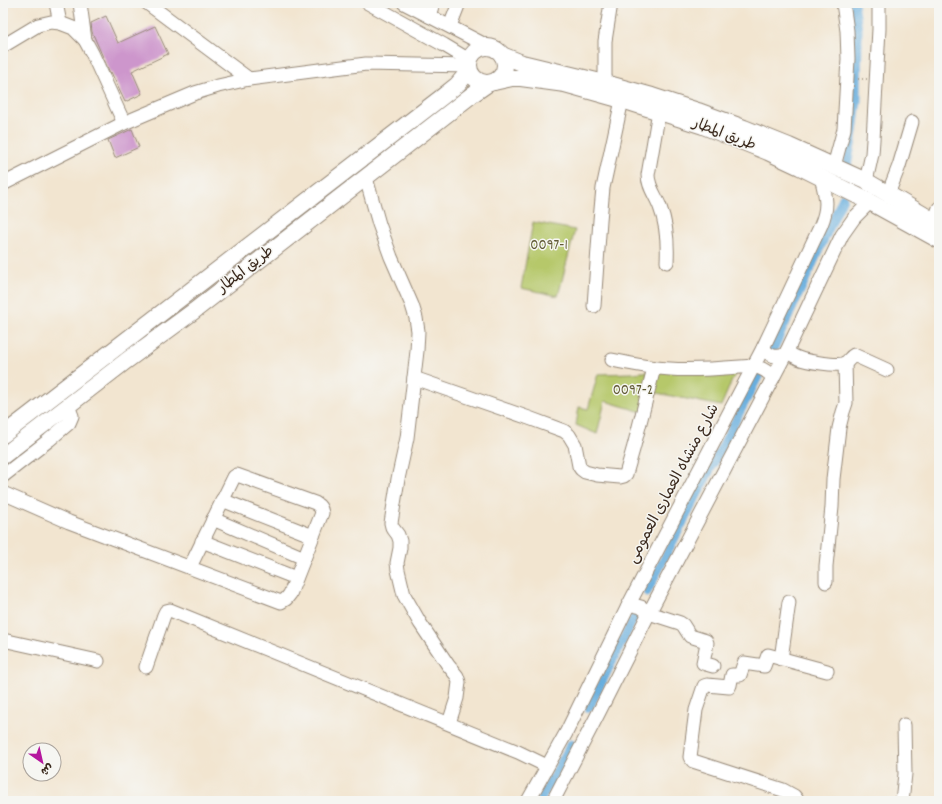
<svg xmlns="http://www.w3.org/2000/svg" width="942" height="804" font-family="Dekko,'Playpen Sans Arabic',sans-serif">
<rect width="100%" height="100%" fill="#f6f6f2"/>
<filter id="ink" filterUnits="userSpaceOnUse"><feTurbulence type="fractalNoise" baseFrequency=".025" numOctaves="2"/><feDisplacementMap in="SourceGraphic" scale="8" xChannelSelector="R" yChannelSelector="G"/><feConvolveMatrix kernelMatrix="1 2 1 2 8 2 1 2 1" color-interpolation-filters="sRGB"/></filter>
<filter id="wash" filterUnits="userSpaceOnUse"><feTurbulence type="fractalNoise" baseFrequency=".012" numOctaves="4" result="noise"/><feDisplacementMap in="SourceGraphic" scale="16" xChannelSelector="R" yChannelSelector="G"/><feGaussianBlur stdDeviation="0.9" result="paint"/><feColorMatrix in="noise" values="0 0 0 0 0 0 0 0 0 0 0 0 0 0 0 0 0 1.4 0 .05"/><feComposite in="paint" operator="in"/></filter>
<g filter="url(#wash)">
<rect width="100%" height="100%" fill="#f2e5d0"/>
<!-- green -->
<g fill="#b6c86b" stroke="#787944">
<path d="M 533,222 L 575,230 L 558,296 L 521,288 Z"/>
<path d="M 737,369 L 721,406 L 652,392 L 645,413 L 605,401 L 597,434 L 576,425 L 579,407 L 588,409 L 598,374 L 632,373 L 664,370 Z"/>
</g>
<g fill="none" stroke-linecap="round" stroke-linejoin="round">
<!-- canal -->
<g stroke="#67aede" stroke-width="9">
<path d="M 847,166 L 852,140 L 857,101 L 858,30 L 854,3"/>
<path d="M 772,352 L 843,198"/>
<path d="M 647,592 L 759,375"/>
<path d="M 589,708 L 634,618"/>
<path d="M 540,801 L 571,744"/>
</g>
</g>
<g id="blocks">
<!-- building -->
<g fill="#cd96cc">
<path d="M 106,16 L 118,43 L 155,26 L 168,54 L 132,71 L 142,94 L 125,102 L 111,72 L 110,73 L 92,32 L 91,23 Z"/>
<path d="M 132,129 L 139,147 L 115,158 L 108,140 Z"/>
</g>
</g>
</g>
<g filter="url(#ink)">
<use href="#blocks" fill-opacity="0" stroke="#968877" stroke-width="1"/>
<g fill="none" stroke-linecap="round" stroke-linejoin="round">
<!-- minor casing -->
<g stroke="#968877" stroke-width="15">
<g id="minor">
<path d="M 56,3 L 60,23"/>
<path d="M 80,3 L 85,40"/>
<path d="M 147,3 L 249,79"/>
<path d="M 368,3 L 444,45 L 469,60"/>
<path d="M 404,3 L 489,47"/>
<path d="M 429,16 L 433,3"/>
<path d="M 450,26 L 459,3"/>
<path d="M 3,46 L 38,25 L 51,22 L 60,23 L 73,28 L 85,40 L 92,53 L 124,123"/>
<path d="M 605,83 L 605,41 L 611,3"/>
<path d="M 659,111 L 648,175 C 648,187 656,196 660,207 C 667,225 668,243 667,262"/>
<path d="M 834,166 L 844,129 L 848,59 L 847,31 L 843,3"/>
<path d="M 366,178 L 379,224 L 391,257 L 412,305 L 416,318 L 418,331 L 417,351 L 407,438 L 398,479 L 391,523 L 392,527 L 398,535 L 400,541 L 400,548 L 397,563 L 398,570 L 404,595 L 420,623 L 448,665 L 457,676 L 459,682 L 457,698 L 449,723"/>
<path d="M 866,181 L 872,154 L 873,140 L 879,29 L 879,3"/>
<path d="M 3,184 L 124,123 L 195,93 L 218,86 L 249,79 L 366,64 L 468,66"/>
<path d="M 888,194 L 899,166 L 912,122"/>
<path d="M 934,221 L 939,208"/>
<path d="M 594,306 L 600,220 L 603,188 L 622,100"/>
<path d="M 763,348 C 769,356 775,358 785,355"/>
<path d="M 787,351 C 790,354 793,356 798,358 C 805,361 838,367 845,363 C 849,361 850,357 854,355 L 887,370"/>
<path d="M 612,360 C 631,364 650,368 670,369 C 698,371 726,368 753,366 C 762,368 768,371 773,378"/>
<path d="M 414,378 L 529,418 L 564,431 L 569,435 L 575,445 L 579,466 L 581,469 L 585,472 L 597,475 L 620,477 L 624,476 L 626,474 L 634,446 L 654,368"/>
<path d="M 3,476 L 49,440 L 69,423 L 72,416 L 68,406"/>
<path d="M 3,493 L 69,522 L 281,602 L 286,599 L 290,594 L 322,513 C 321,508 320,506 315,503 L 237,475 L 234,477 L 190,567"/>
<path d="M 222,500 L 313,536"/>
<path d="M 213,519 L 304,558"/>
<path d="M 202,541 L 296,578"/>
<path d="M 826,582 L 826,566 L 832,507 L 833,479 L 839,428 L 843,412 L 846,403 L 845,363"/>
<path d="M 628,606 L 633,605 L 641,607 L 649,613 L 680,623 L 683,625 L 690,636 L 706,641 L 707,643 L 703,663 L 706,664 L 713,666"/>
<path d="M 3,640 L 98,661"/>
<path d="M 781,659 L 789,602"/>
<path d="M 146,667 L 164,615 L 166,611 L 170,610 L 518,752 L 547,766"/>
<path d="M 528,801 L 566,733 L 628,606 L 763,348 L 821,225 C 829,206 826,197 821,177"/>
<path d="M 553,801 L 597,716 L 649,613 L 785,355 L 842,235 L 854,218 L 870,202"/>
<path d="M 798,801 L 794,796 L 783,790 L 693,761 L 690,757 L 696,710 L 704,686 L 707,685 L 729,687 L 730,685 L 732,675 L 740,675 L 744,663 L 764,666 L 768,655 L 827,671"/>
<path d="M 902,801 L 905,774 L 904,725"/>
</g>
</g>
<!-- major casing -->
<g stroke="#968877" stroke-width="18">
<g id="major">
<circle cx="487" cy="65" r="18"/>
<path d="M 502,55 L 522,63 L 605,83 L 652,96 L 698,111 L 744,128 L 789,146 L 866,181 L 939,224"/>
<path d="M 494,82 L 512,78 L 521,78 L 565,84 L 622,100 L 703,126 L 768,152 L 800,167 L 870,202 L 939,240"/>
<path d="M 3,435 L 442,97 L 457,85 L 469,71"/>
<path d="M 3,456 L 126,361 L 194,311 L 473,94 L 489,83"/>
</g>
</g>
<!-- path -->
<path stroke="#968877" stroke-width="1.5" stroke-dasharray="1 3" stroke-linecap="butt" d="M 858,79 L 867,79"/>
<!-- minor -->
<use href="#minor" stroke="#fff" stroke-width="13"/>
<!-- major -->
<use href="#major" stroke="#fff" stroke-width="16"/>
</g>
</g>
<g text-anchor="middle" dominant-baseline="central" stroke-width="3" stroke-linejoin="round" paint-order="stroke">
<!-- street labels -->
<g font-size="15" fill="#3b2a1e" stroke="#f6f6f2">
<text transform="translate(724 135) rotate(21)">طريق المطار</text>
<text transform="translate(246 270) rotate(-38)">طريق المطار</text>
<text transform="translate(674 484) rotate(-62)">شارع منشاه العمارى العمومى</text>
</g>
<!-- park labels -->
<g font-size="15" fill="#605935" stroke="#f6f6f2">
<text x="549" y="246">0097-1</text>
<text x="633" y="391">0097-2</text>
</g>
</g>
<!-- margin -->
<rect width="942" height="804" fill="none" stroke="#f6f6f2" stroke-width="16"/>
<!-- north arrow -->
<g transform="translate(42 762) rotate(146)"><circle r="19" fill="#f6f6f2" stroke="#aba49d"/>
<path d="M0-3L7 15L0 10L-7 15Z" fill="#b5179e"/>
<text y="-6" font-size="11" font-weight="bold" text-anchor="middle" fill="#3b2a1e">ش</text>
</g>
</svg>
